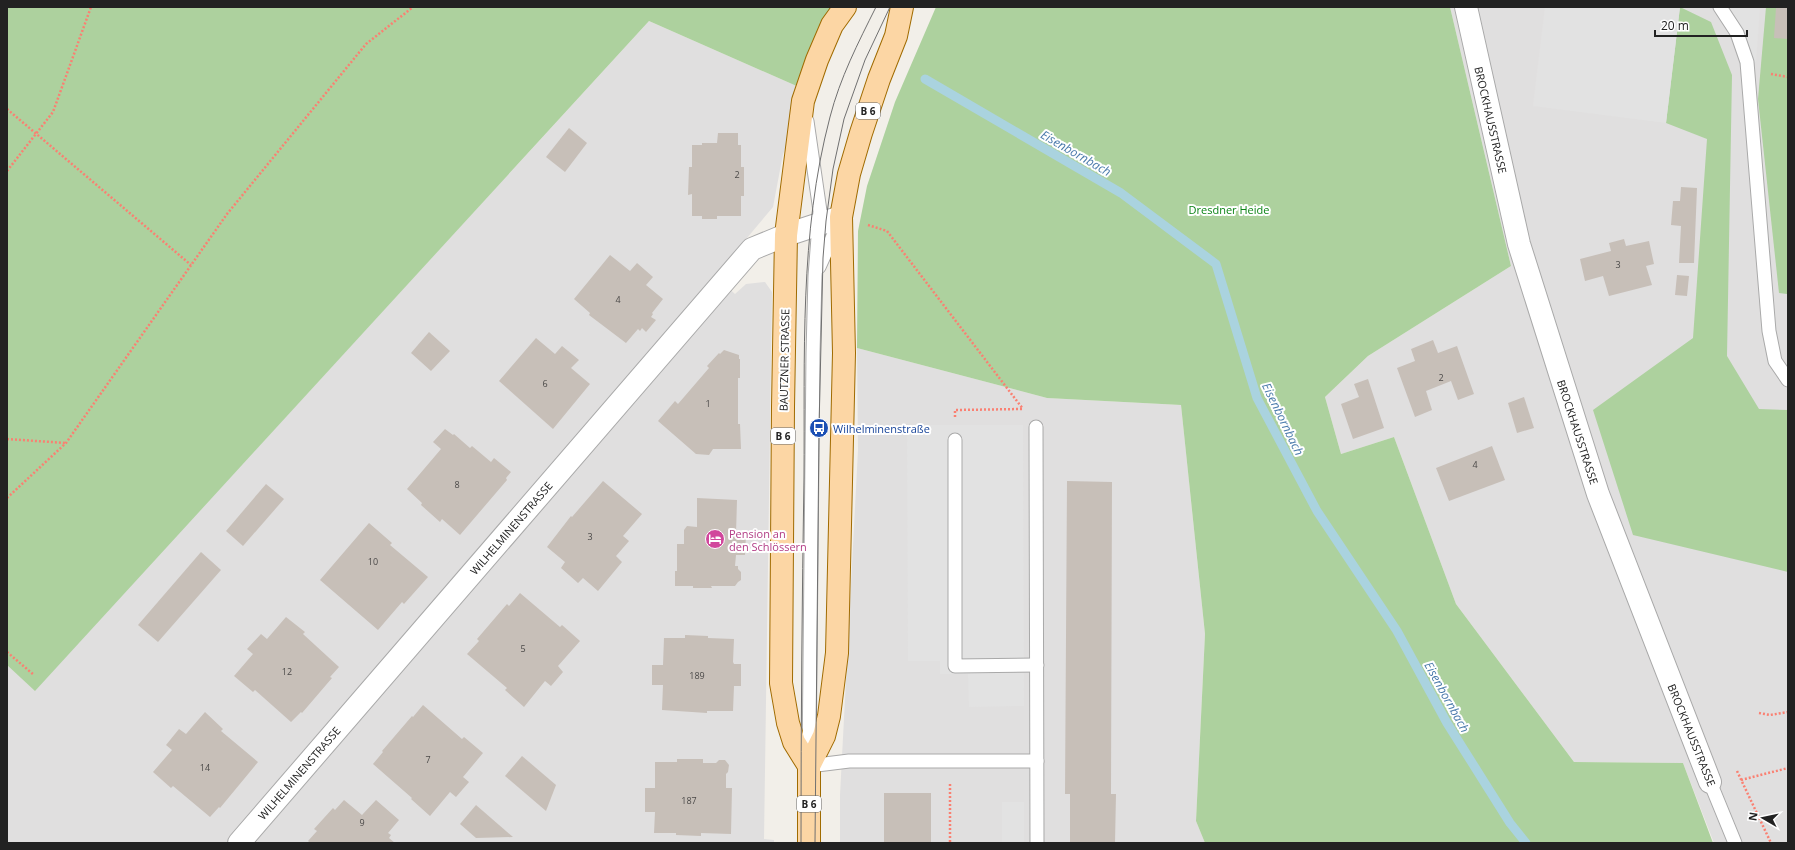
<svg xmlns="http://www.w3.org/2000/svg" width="1795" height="850" font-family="'Open Sans',sans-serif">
<rect width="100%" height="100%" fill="#f2efe9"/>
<!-- residential -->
<g fill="#e0dfdf">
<path d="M 1450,7 L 1788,7 L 1788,843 L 1714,843 L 1683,763 L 1574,762 L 1456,604 L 1394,437 L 1341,454 L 1325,397 L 1368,356 L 1511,266 Z"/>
<path d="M 649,21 L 808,91 L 783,154 L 773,207 L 715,276 L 735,294 L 746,284 L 765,282 L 772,292 L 764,839 L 774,840 L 774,843 L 7,843 L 7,665 L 35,690 Z"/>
<path d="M 857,348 L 1047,398 L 1181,405 L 1205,634 L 1196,821 L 1205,843 L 840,843 L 840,795 L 858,450 Z"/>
</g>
<!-- forest -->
<g fill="#add19e">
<path d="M 7,7 L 842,7 L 808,91 L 649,21 L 35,691 L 7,665 Z"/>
<path d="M 936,7 L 1450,7 L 1511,266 L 1368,356 L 1325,397 L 1341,454 L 1394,437 L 1456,604 L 1574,762 L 1683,763 L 1713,843 L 1205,843 L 1196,821 L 1205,634 L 1181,405 L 1047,398 L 857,348 L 858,231 L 867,186 L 895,102 Z"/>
<path d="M 1680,7 L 1711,22 L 1732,75 L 1727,356 L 1759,409 L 1788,410 L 1788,572 L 1633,535 L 1593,410 L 1693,338 L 1707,139 L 1666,123 Z"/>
<path d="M 1766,7 L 1788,7 L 1787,294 L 1779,293 L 1758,99 Z"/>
</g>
<!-- parking -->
<g fill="#e2e2e2">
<path d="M 1545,7 L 1680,7 L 1666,123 L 1533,106 Z"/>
<path d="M 1720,7 L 1760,7 L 1756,62 L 1747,62 Z"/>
<path d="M 907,425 L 1023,425 L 1024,706 L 969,707 L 968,674 L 940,674 L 940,661 L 908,661 Z"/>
<rect x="1002" y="802" width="22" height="41"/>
</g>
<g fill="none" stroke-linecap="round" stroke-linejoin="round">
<!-- stream -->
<path stroke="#aad3df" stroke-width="9" d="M 925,79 L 1121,193 L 1216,264 L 1257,398 L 1317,511 L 1397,631 L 1447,723 L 1510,823 L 1526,843"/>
</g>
<!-- building -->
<g fill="#c7bfb8">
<path d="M 1776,7 L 1788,7 L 1788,39 L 1774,38 Z"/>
<path d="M 569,128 L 587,143 L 565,172 L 546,157 Z"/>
<path d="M 718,133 L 738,133 L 738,145 L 741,145 L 741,167 L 744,167 L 744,196 L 741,196 L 741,216 L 717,216 L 717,219 L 702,219 L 702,216 L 692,216 L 692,194 L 688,195 L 689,167 L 692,167 L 692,145 L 702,145 L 702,143 L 717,143 Z"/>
<path d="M 1681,187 L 1697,188 L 1694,263 L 1679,263 L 1681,226 L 1671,225 L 1673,201 L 1680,201 Z"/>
<path d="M 1624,239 L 1626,246 L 1649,241 L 1654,264 L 1646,266 L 1652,285 L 1609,296 L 1603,276 L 1585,281 L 1580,259 L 1611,251 L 1609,243 Z"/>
<path d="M 610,255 L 630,271 L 637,263 L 653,277 L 646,285 L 663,299 L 652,313 L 653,314 L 651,317 L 656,320 L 646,332 L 642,328 L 640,331 L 638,329 L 626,343 L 589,315 L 590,313 L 574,299 Z"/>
<path d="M 1677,275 L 1689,276 L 1687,296 L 1675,295 Z"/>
<path d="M 429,332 L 450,351 L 431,371 L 411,353 Z"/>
<path d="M 536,338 L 555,354 L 562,346 L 579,360 L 571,368 L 590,384 L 553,429 L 499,381 Z"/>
<path d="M 1433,340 L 1438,353 L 1457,346 L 1474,394 L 1458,400 L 1451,381 L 1426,391 L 1432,410 L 1415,417 L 1397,368 L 1415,361 L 1411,349 Z"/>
<path d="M 724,350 L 739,355 L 739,359 L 740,359 L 740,378 L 738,378 L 738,424 L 740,424 L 741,449 L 713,449 L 709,455 L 696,454 L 658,421 L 675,401 L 678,404 L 709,368 L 707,366 L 719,353 L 720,354 Z"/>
<path d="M 1368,379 L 1384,428 L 1353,439 L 1341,404 L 1359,397 L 1354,384 Z"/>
<path d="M 1524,397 L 1534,428 L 1517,433 L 1508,403 Z"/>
<path d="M 445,429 L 453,435 L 454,434 L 470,448 L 472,446 L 491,462 L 494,458 L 511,472 L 506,478 L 507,480 L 460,535 L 442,519 L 440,522 L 421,505 L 422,503 L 407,489 L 441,449 L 433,442 Z"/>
<path d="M 1492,446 L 1505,480 L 1449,501 L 1436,468 Z"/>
<path d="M 603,481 L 642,514 L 623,536 L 629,541 L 616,556 L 622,562 L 598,591 L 583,578 L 578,583 L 561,568 L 565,562 L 547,547 L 571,516 L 572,517 Z"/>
<path d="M 1067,481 L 1112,482 L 1111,794 L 1116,794 L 1115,843 L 1070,843 L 1070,794 L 1065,794 Z"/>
<path d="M 266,484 L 284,499 L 243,546 L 226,531 Z"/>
<path d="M 697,498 L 737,500 L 736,534 L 746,534 L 745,555 L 736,555 L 735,566 L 738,566 L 738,569 L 741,572 L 741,580 L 738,582 L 735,586 L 711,586 L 712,588 L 693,588 L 693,586 L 675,586 L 675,571 L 677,571 L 677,544 L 684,544 L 684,530 L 687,526 L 697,527 Z"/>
<path d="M 369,523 L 392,543 L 390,545 L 428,577 L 404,604 L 402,602 L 378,630 L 320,580 Z"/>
<path d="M 201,552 L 221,570 L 158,642 L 138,625 Z"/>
<path d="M 520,593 L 560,627 L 562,625 L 580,641 L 558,666 L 563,672 L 551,686 L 545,681 L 524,707 L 505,690 L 507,688 L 467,654 L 479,641 L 477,639 L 507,604 L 509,606 Z"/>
<path d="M 286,617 L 305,632 L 303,634 L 339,667 L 330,677 L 332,678 L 302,713 L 301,712 L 291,722 L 255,690 L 253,692 L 234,676 L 253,654 L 247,649 L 261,634 L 267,639 Z"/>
<path d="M 685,635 L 708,636 L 708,638 L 734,639 L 733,662 L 734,664 L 741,664 L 741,686 L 734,686 L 733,711 L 707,711 L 707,713 L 662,710 L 663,685 L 652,685 L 652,665 L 663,665 L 664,638 L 685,638 Z"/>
<path d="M 423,705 L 462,739 L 464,737 L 483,753 L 463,777 L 469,782 L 456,797 L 450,792 L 430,816 L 411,799 L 412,798 L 373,764 L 383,752 L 382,751 L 412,716 L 413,717 Z"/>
<path d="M 205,712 L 223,729 L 221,731 L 258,762 L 220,808 L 219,807 L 210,817 L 173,786 L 171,788 L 153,772 L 172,750 L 166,745 L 179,729 L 186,734 Z"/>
<path d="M 522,756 L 556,785 L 546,811 L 505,776 Z"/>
<path d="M 677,759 L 703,759 L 703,763 L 716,763 L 719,760 L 725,760 L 729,765 L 728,772 L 726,774 L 726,788 L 732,788 L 731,834 L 701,833 L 701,836 L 676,835 L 676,833 L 654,833 L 655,812 L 645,812 L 645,788 L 655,788 L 655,762 L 677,762 Z"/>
<rect x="884" y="793" width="47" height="50"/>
<path d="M 344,800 L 362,815 L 376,800 L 399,820 L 388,833 L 391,835 L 389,838 L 395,843 L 310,843 L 308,841 L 317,831 L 314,829 L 333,808 L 335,810 Z"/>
<path d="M 476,805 L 513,837 L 476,838 L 460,824 Z"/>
</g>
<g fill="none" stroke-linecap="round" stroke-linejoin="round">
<!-- lane casing -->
<g stroke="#a9a9a9" stroke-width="15">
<g id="lane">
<path d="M 1720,7 L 1737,33 L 1747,62 L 1769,331 L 1775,361 L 1788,380"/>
<path d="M 807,121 L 820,211 L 815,276 L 813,353 L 809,766 L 849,761 L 1037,761"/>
<path d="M 819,267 L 838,225"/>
<path d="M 1036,427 L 1037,843"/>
<path d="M 955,440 L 955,666 L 1037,665"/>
<path d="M 1710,782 L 1735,843"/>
</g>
</g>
<!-- street casing -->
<g stroke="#a9a9a9" stroke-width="24">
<g id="street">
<path d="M 1466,7 L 1519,244 L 1598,494 L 1710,782"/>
<path d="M 239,843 L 752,249 L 786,235 L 841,217"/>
</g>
</g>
<!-- primary casing -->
<g stroke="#a06b00" stroke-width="24">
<g id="primary">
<path d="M 809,766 L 794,742 L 788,723 L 781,683 L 783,407 L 786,235 L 803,101 L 817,60 L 832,25 L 845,7"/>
<path d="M 809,843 L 809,766 L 824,736 L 829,716 L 837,653 L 844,353 L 841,217 L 849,174 L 861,133 L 879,79 L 896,36 L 902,7"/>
</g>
</g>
<!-- path -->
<g stroke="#fa8072" stroke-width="2.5" stroke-dasharray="2 2" stroke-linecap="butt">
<path d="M 1771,74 L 1788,77"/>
<path d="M 7,109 L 191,265"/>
<path d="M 7,171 L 53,112 L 91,7"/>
<path d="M 868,225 L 887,231 L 1023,409"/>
<path d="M 955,417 L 955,410 L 1022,409"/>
<path d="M 7,439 L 66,443"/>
<path d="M 7,498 L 66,443 L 227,214 L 366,44 L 413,7"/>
<path d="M 7,652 L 34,675"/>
<path d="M 1759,713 L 1770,715 L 1788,712"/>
<path d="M 1737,771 L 1771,843"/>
<path d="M 1741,780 L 1788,768"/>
<path d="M 950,784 L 950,843"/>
</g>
<!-- lane -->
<use href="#lane" stroke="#fff" stroke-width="13"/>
<!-- street -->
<use href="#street" stroke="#fff" stroke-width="22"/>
<!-- primary -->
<use href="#primary" stroke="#fcd6a4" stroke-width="22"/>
<!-- tram -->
<g stroke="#707070" stroke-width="1">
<path d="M 801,843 C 801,721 802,599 804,477 C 805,357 799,234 830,117 C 840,78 858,43 876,7"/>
<path d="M 815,843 L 819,428 L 823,258 L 826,221 L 833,169 L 844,119 L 865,60 L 890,7"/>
</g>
</g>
<!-- icons -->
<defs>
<g id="bus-disc" transform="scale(1)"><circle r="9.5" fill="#1a4fb4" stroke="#fff"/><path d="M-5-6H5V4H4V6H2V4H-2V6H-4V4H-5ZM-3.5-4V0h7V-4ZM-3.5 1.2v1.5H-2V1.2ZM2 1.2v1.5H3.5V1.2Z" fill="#fff"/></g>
<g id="hotel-disc" transform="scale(1)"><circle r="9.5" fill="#d1479c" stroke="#fff"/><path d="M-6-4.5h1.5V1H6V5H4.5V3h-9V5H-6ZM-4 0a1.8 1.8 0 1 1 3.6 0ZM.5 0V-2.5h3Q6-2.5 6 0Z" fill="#fff"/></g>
</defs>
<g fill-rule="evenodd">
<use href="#bus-disc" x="819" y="428"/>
<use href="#hotel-disc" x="715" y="539"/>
</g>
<g text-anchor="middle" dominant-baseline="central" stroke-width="4" stroke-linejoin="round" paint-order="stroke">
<!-- number labels -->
<g font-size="9" fill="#4b4948">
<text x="737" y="174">2</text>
<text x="1618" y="264">3</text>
<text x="618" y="299">4</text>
<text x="1441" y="377">2</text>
<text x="545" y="383">6</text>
<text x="708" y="403">1</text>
<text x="1475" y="464">4</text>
<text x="457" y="484">8</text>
<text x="590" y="536">3</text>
<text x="373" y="561">10</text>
<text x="523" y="648">5</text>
<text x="287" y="671">12</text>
<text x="697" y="675">189</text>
<text x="428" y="759">7</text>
<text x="205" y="767">14</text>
<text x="689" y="800">187</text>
<text x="362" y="822">9</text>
</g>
<!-- shield labels -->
<g fill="#fff" stroke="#646464" stroke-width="1">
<rect x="856" y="103" width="24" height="16" rx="3"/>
<rect x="771" y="428" width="24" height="16" rx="3"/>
<rect x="797" y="796" width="24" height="16" rx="3"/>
</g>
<g font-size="10" font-weight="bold" fill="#222">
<text x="868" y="111">B 6</text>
<text x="783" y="436">B 6</text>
<text x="809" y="804">B 6</text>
</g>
<!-- street labels -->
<g font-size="11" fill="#222" stroke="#fff">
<text transform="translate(1491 120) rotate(77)">BROCKHAUSSTRASSE</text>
<text transform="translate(784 360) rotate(-89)">BAUTZNER STRASSE</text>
<text transform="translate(1578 432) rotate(72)">BROCKHAUSSTRASSE</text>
<text transform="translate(511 528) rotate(-49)">WILHELMINENSTRASSE</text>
<text transform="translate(1692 735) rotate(68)">BROCKHAUSSTRASSE</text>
<text transform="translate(299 773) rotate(-49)">WILHELMINENSTRASSE</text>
</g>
<!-- park labels -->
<g font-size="11" fill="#0c8416" stroke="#fff">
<text x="1229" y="209">Dresdner Heide</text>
</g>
<!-- transit labels -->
<g font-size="11" fill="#164399" stroke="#fff" text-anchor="start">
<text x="833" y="428">Wilhelminenstraße</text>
</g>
<!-- hotel labels -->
<g font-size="11" fill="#b23c85" stroke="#fff" text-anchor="start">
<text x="729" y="533">Pension an<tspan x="729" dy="13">den Schlössern</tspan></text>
</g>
<!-- water labels -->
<g font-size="12" font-style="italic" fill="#4a7aab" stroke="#fff">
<text transform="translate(1076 153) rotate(30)">Eisenbornbach</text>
<text transform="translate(1283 419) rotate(64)">Eisenbornbach</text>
<text transform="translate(1447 697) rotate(61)">Eisenbornbach</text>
</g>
</g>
<!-- border -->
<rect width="1795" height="850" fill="none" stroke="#222222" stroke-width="16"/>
<!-- north arrow -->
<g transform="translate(1763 818) rotate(279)" stroke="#ffffff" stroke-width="3" paint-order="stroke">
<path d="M0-3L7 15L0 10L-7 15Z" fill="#222222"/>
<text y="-6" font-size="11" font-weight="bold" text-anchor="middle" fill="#222222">N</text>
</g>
<!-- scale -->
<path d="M1655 30v6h92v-6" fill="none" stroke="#222222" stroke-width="2"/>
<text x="1661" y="30" font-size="12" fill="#222222" stroke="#ffffff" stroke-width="3" paint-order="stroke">20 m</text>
</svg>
